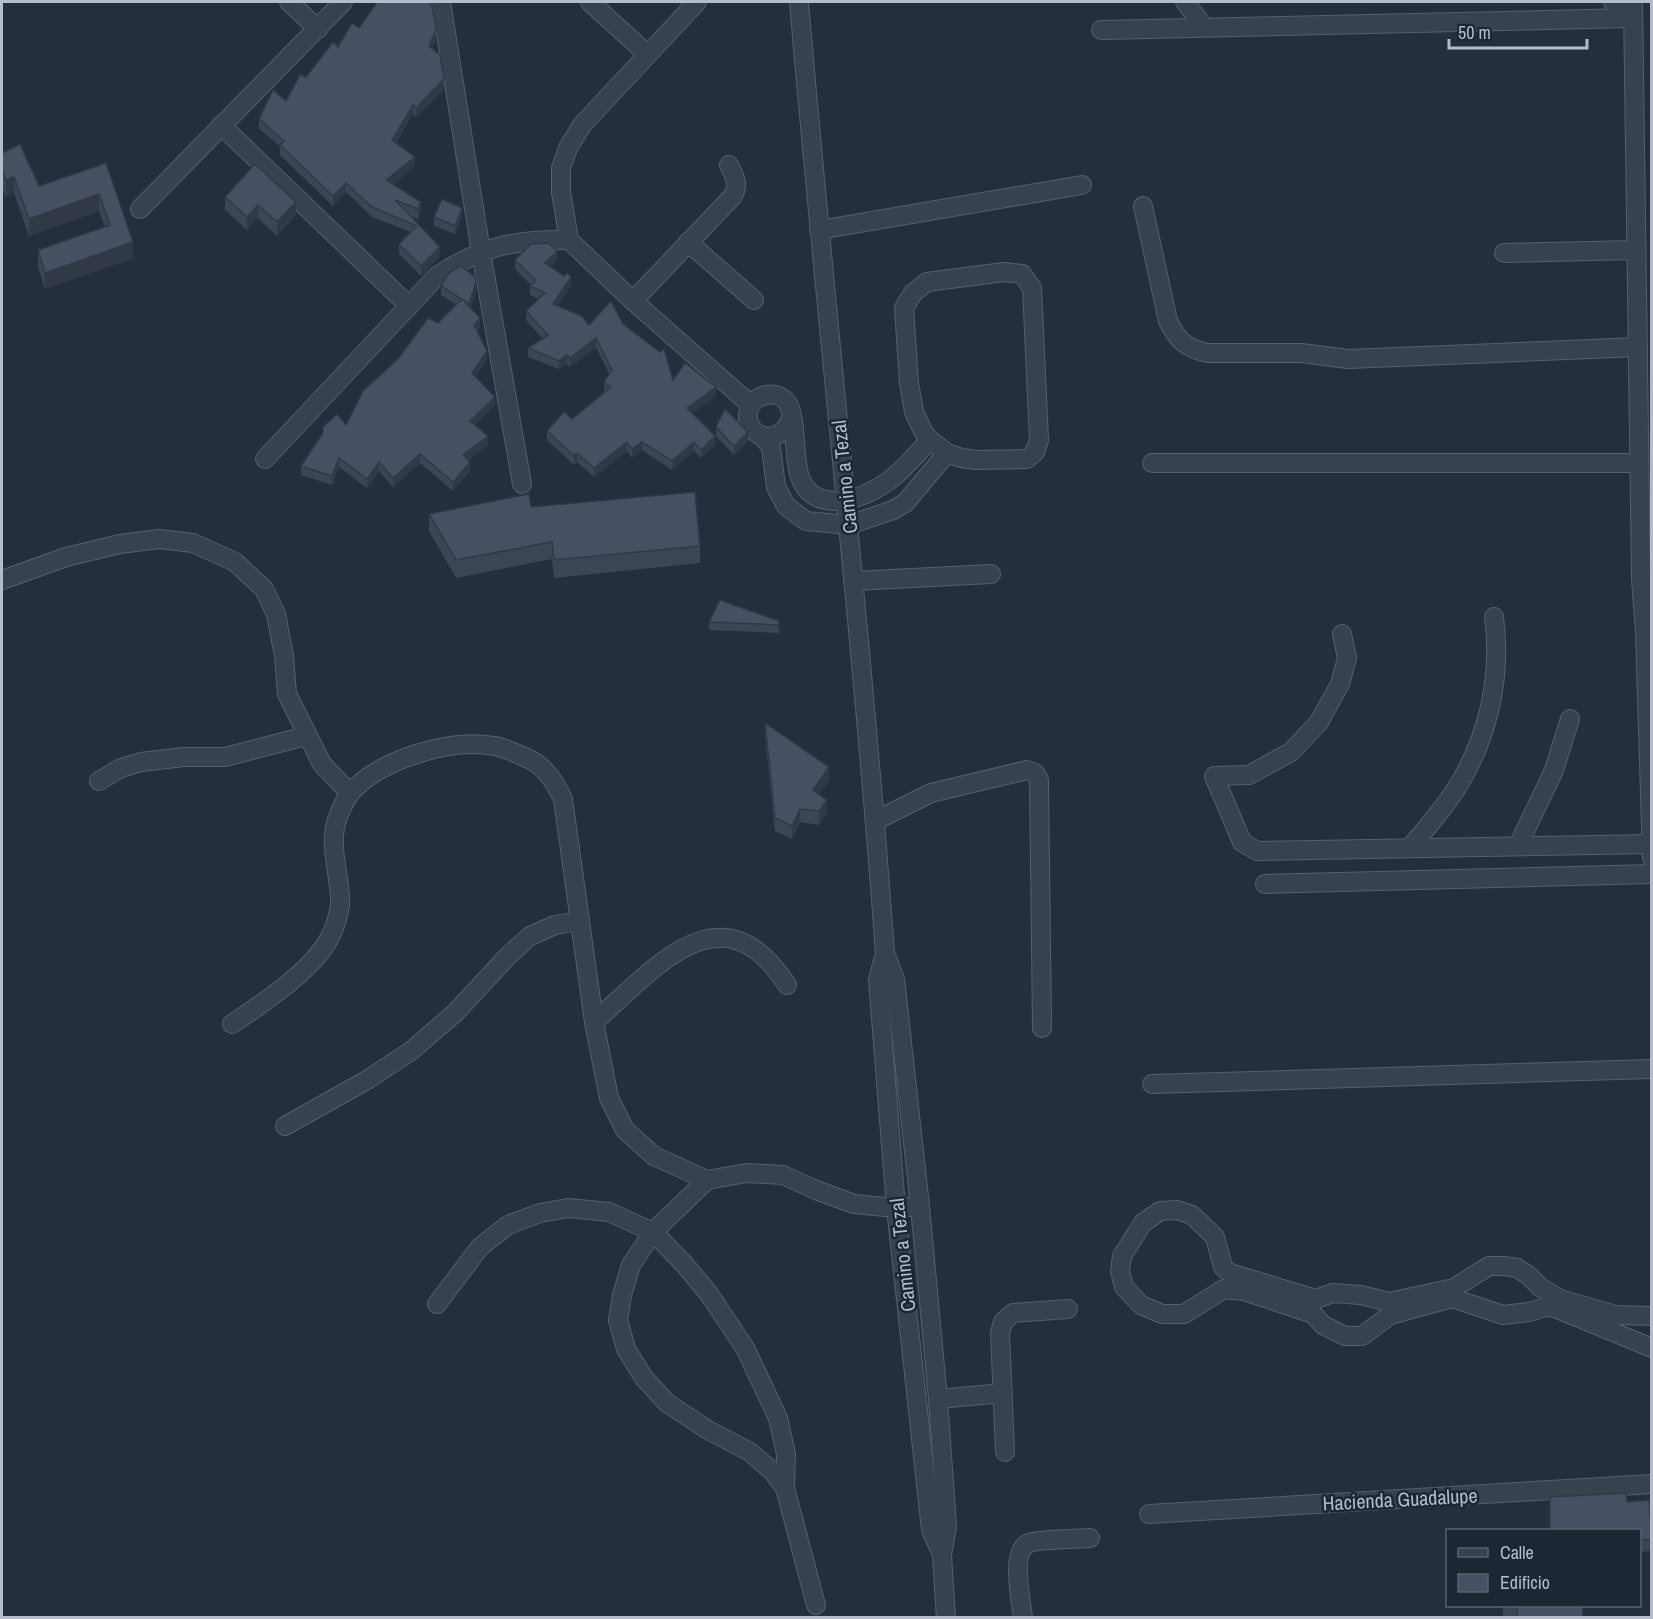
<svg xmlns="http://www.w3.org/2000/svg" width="1653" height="1619" font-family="'Archivo Narrow',sans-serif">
<rect width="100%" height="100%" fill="#242f3e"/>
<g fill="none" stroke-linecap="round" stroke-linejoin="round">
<!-- street casing -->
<g stroke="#565f6c" stroke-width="20">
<g id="street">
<path d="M 289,2 L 318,29"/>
<path d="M 441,2 L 481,252 L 522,484"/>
<path d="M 590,2 L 647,54"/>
<path d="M 697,2 L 582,125 L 568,148 L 561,168 L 561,192 L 569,240 L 633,301 L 751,405"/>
<path d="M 799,2 C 826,319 862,635 885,953 L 895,979 L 920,1206 L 938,1399 L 947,1526 L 942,1555 L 946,1618"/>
<path d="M 1185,2 L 1204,27"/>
<path d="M 1613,2 L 1633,18"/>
<path d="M 1633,2 L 1641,579 L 1645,632 L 1652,858"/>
<path d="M 1101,30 L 1633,18"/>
<path d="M 221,125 L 409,306"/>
<path d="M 1143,206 L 1168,321 C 1177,340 1187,349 1208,353 L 1301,353 L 1348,359 L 1638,347"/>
<path d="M 140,209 L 343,2"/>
<path d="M 819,230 L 1082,185"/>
<path d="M 688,242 L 754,300"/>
<path d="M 1504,253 L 1636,250"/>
<path d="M 1004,272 L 1022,274 L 1032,288 L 1039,440 L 1035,452 L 1027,459 L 976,460 L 961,458 L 947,453 L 930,440 L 924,433 L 914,412 L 909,383 L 904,308 L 913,293 L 927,282 Z"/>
<path d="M 633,301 L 732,197 C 740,185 735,177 729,165"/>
<path d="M 791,417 C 782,448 745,439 748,413 C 751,393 781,387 789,406 C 796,420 794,456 799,474 C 811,516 861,501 887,482 C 903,471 916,454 930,440"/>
<path d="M 762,436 L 771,447 L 776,487 L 786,506 L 806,521 L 849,525 L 893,510 L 905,503 L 947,453"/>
<path d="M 265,459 L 437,276 C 482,246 516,239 569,240"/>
<path d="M 1152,463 L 1639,463"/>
<path d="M 2,580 L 66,557 L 120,544 L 159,539 L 193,543 L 235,562 L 264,589 L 276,614 L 284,656 L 287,694 L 322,764 L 350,793"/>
<path d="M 853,581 L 991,574"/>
<path d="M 1342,634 L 1347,658 L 1340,684 L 1319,722 L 1291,752 L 1249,775 L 1214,776 L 1242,842 L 1257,851 L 1651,844"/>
<path d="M 99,781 L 121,768 L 141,762 L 184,757 L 225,757 L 306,736"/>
<path d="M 875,821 L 931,793 L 1027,770 L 1035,773 L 1039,780 L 1042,1028"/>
<path d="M 1518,846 L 1554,770 L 1570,719"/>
<path d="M 1410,848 C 1425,829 1443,810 1456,789 C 1488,738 1502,678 1494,617"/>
<path d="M 1265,884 L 1652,874"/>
<path d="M 885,953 L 878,980 L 896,1208 L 931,1530 L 942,1554"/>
<path d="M 594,1022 C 654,970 721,883 787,985"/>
<path d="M 232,1024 C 263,1003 317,968 332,933 C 336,924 341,908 340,898 C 339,872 328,842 338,817 C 341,809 346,798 351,792 C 381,759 451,738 494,746 C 503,747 528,758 536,763 C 549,772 556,785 563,799 L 594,1022 L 609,1098 L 625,1130 L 654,1156 L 707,1180 L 747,1173 L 783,1175 L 816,1190 L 854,1204 L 896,1208 L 920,1206"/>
<path d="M 1152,1084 L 1652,1069"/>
<path d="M 285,1126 L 367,1080 L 411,1051 L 455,1013 L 506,958 L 530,936 L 555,925 L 579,921"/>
<path d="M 707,1180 L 653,1232 L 631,1265 L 622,1295 L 618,1320 L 626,1349 L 644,1378 L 667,1403 L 708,1430 L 750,1452 L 772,1471 L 785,1488 L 816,1605"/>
<path d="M 437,1304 L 480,1247 L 508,1225 L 540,1213 L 568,1208 L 609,1212 L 653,1232 L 685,1265 L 709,1294 L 745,1348 L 778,1418 L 786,1454 L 785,1488"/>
<path d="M 1652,1316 L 1616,1315 L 1560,1299 L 1540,1287 L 1528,1275 L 1517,1268 L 1504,1266 L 1489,1266 L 1454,1288 L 1389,1302 L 1361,1295 L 1333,1293 L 1316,1299 L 1230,1273 L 1223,1267 L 1215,1237 L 1192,1215 L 1177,1210 L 1160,1211 L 1143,1223 L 1122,1256 L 1120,1271 L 1124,1287 L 1141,1305 L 1162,1314 L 1184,1314 L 1224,1289 L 1244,1291 L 1313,1314 L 1323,1325 L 1345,1336 L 1362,1336 L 1390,1315 L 1452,1298 L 1503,1315 L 1529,1312 L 1550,1306 L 1652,1348"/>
<path d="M 938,1399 L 1003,1393"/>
<path d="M 1005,1452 L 1000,1333 L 1003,1322 L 1013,1313 L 1068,1309"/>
<path d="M 1149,1514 L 1652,1484"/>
<path d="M 1023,1618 C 1021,1601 1010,1550 1029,1543 C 1040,1539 1077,1539 1090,1538"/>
</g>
</g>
<!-- street -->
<use href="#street" stroke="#38414e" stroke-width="18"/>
</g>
<!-- wall -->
<g fill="#3b4654">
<path d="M 359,28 L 436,40 L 432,48 L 444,89 L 416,117 L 413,114 L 396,143 L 415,166 L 393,185 L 421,211 L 418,219 L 411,216 L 440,256 L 421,276 L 399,254 L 399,244 L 411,232 L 372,217 L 346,192 L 333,206 L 280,155 L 280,146 L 259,129 L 259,119 L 286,101 L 306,77 Z"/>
<path d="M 2,153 L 39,186 L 106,163 L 133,258 L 45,289 L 38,267 L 38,250 L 105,227 L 99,211 L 29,236 L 14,193 L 6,197 L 2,187 Z"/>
<path d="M 225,197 L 296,215 L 277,236 L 258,218 L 247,230 L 225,210 Z"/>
<path d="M 434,217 L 462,217 L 455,234 L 434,226 Z"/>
<path d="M 515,260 L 557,260 L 550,267 L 571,285 L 557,306 L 589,325 L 623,324 L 673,380 L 716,396 L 692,413 L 715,445 L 701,458 L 694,451 L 672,470 L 642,450 L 632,458 L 627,451 L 594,477 L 577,462 L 574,465 L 547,440 L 547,431 L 572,419 L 605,392 L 604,391 L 604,382 L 609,374 L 596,347 L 570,367 L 567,364 L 559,369 L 528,357 L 528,348 L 543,339 L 526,320 L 526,311 L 539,299 L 530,295 L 530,286 L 531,285 L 515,269 Z"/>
<path d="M 441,286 L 476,291 L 471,308 L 480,327 L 477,330 L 487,360 L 475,377 L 495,405 L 475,425 L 488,445 L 468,460 L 470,471 L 453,491 L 420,463 L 393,487 L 379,471 L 367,488 L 339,467 L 332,485 L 301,475 L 301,466 L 346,425 L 438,323 L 457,305 L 441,295 Z"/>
<path d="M 716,427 L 748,441 L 734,455 L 716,436 Z"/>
<path d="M 531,507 L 700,546 L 700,563 L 554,578 L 552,559 L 456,578 L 429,531 L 429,514 Z"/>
<path d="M 779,621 L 779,633 L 709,630 L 709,622 Z"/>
<path d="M 765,723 L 829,780 L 819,794 L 827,813 L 819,825 L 800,822 L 792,839 L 775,831 L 765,736 Z"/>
<path d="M 1627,1502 L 1652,1539 L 1652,1551 L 1640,1552 L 1640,1530 Z"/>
<path d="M 1503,1605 L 1583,1617 L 1503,1617 Z"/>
</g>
<!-- shaded-wall -->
<g fill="#303945">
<path d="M 436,30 L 436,40 L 429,55 L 429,46 Z"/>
<path d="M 444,79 L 444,89 L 416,117 L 416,108 Z"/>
<path d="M 413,105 L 413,114 L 392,149 L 392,140 Z"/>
<path d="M 415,157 L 415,166 L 386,190 L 386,180 Z"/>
<path d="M 14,177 L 14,193 L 6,197 L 6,180 Z"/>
<path d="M 346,183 L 346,192 L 333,206 L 333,196 Z"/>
<path d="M 99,194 L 99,211 L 29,236 L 29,219 Z"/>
<path d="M 296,202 L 296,215 L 277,236 L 277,222 Z"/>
<path d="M 421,202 L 421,211 L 418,219 L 418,209 Z"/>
<path d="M 258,205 L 258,218 L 247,230 L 247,217 Z"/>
<path d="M 462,208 L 462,217 L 455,234 L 455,226 Z"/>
<path d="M 133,242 L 133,258 L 45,289 L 45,273 Z"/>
<path d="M 440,247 L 440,256 L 421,276 L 421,266 Z"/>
<path d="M 557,251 L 557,260 L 545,272 L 545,263 Z"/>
<path d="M 571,277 L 571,285 L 553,313 L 553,304 Z"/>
<path d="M 476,282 L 476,291 L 469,313 L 469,304 Z"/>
<path d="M 480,318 L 480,327 L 474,333 L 474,325 Z"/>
<path d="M 596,338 L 596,347 L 570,367 L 570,358 Z"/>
<path d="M 487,351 L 487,360 L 472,382 L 472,373 Z"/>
<path d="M 567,355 L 567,364 L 559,369 L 559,361 Z"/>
<path d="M 716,387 L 716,396 L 687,417 L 687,408 Z"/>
<path d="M 495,397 L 495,405 L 470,430 L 470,421 Z"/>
<path d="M 748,432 L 748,441 L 734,455 L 734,446 Z"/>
<path d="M 488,436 L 488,445 L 463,464 L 463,455 Z"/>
<path d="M 715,436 L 715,445 L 701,458 L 701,450 Z"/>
<path d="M 627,442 L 627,451 L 594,477 L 594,468 Z"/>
<path d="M 642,442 L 642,450 L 632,458 L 632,449 Z"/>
<path d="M 694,442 L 694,451 L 672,470 L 672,461 Z"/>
<path d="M 577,453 L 577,462 L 574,465 L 574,456 Z"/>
<path d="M 420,454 L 420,463 L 393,487 L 393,478 Z"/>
<path d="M 339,458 L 339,467 L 332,485 L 332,476 Z"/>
<path d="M 379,462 L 379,471 L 367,488 L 367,479 Z"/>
<path d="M 470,462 L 470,471 L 453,491 L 453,482 Z"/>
<path d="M 829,767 L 829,780 L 813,803 L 813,790 Z"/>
<path d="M 827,800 L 827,813 L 819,825 L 819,811 Z"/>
<path d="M 800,809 L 800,822 L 792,839 L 792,826 Z"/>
</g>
<!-- building -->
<g fill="#455162" stroke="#303945" stroke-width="1.5">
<path d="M 377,2 L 429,2 L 432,6 L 436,30 L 429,46 L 440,55 L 444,79 L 416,108 L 413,105 L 392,140 L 415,157 L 386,180 L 421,202 L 418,209 L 395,200 L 440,247 L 421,266 L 399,244 L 417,226 L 372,207 L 346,183 L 333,196 L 280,145 L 284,141 L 259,119 L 273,90 L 286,101 L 300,75 L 306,77 L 333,42 L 338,47 L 352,23 L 359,28 Z"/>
<path d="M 20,144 L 39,186 L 106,163 L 133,242 L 45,273 L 38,250 L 110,225 L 99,194 L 29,219 L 14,177 L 6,180 L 2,170 L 2,153 Z"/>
<path d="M 255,164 L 296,202 L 277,222 L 258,205 L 247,217 L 225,197 Z"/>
<path d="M 442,199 L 462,208 L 455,226 L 434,217 Z"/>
<path d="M 548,243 L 557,251 L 545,263 L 564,276 L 567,273 L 571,277 L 553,304 L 582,316 L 589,325 L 611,301 L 623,324 L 660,352 L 664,349 L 673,380 L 685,363 L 716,387 L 687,408 L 715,436 L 701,450 L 694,442 L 672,461 L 642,442 L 632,449 L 627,442 L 594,468 L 577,453 L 574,456 L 547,431 L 564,412 L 572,419 L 611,387 L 604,382 L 612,370 L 596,338 L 570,358 L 567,355 L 559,361 L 528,348 L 548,335 L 526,311 L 545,293 L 530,286 L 536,281 L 515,260 L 531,244 Z"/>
<path d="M 461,266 L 475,277 L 476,282 L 469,304 L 441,286 L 449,273 Z"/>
<path d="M 462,299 L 480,318 L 474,325 L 487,351 L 472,373 L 495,397 L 470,421 L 488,436 L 463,455 L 470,462 L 453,482 L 420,454 L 393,478 L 379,462 L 367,479 L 339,458 L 332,476 L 301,466 L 323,433 L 323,427 L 337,414 L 346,425 L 363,391 L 398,359 L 428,318 L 438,323 Z"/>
<path d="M 725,409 L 748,432 L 734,446 L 716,427 Z"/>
<path d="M 695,492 L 700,546 L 554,560 L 552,542 L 456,560 L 429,514 L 529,494 L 531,507 Z"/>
<path d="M 720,600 L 779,621 L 779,625 L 709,622 Z"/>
<path d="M 765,723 L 829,767 L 813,790 L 827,800 L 819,811 L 800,809 L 792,826 L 775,818 Z"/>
<path d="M 1626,1493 L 1627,1502 L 1649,1500 L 1652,1539 L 1640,1540 L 1640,1530 L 1550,1530 L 1550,1497 Z"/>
<path d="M 1503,1605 L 1582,1605 L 1583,1617 L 1517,1617 L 1517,1607 L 1503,1607 Z"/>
</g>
<g text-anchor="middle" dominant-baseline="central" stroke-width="5" stroke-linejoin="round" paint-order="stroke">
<!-- street labels -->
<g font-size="20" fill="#b4bcc9" stroke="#1d2633">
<text transform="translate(844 477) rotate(-96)">Camino a Tezal</text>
<text transform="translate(902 1255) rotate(-96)">Camino a Tezal</text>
<text transform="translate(1400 1499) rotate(-3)">Hacienda Guadalupe</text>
</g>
</g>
<!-- border -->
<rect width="1653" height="1619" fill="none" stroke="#b4bcc9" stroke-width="6"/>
<!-- legend -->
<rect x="1446" y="1529" width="195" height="78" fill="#1d2633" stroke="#59626f" stroke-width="1.5"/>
<rect x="1458" y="1548" width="30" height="9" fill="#38414e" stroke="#59626f" stroke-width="1.5"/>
<text x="1500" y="1559" font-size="18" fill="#b4bcc9">Calle</text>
<rect x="1458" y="1574" width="30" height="18" fill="#455162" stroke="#59626f" stroke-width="1.5"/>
<text x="1500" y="1589" font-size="18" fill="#b4bcc9">Edificio</text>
<!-- scale -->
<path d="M1449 39v9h138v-9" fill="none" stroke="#b4bcc9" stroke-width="3"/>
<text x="1458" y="39" font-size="18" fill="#b4bcc9" stroke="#1d2633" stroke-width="4.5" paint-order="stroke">50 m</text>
</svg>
